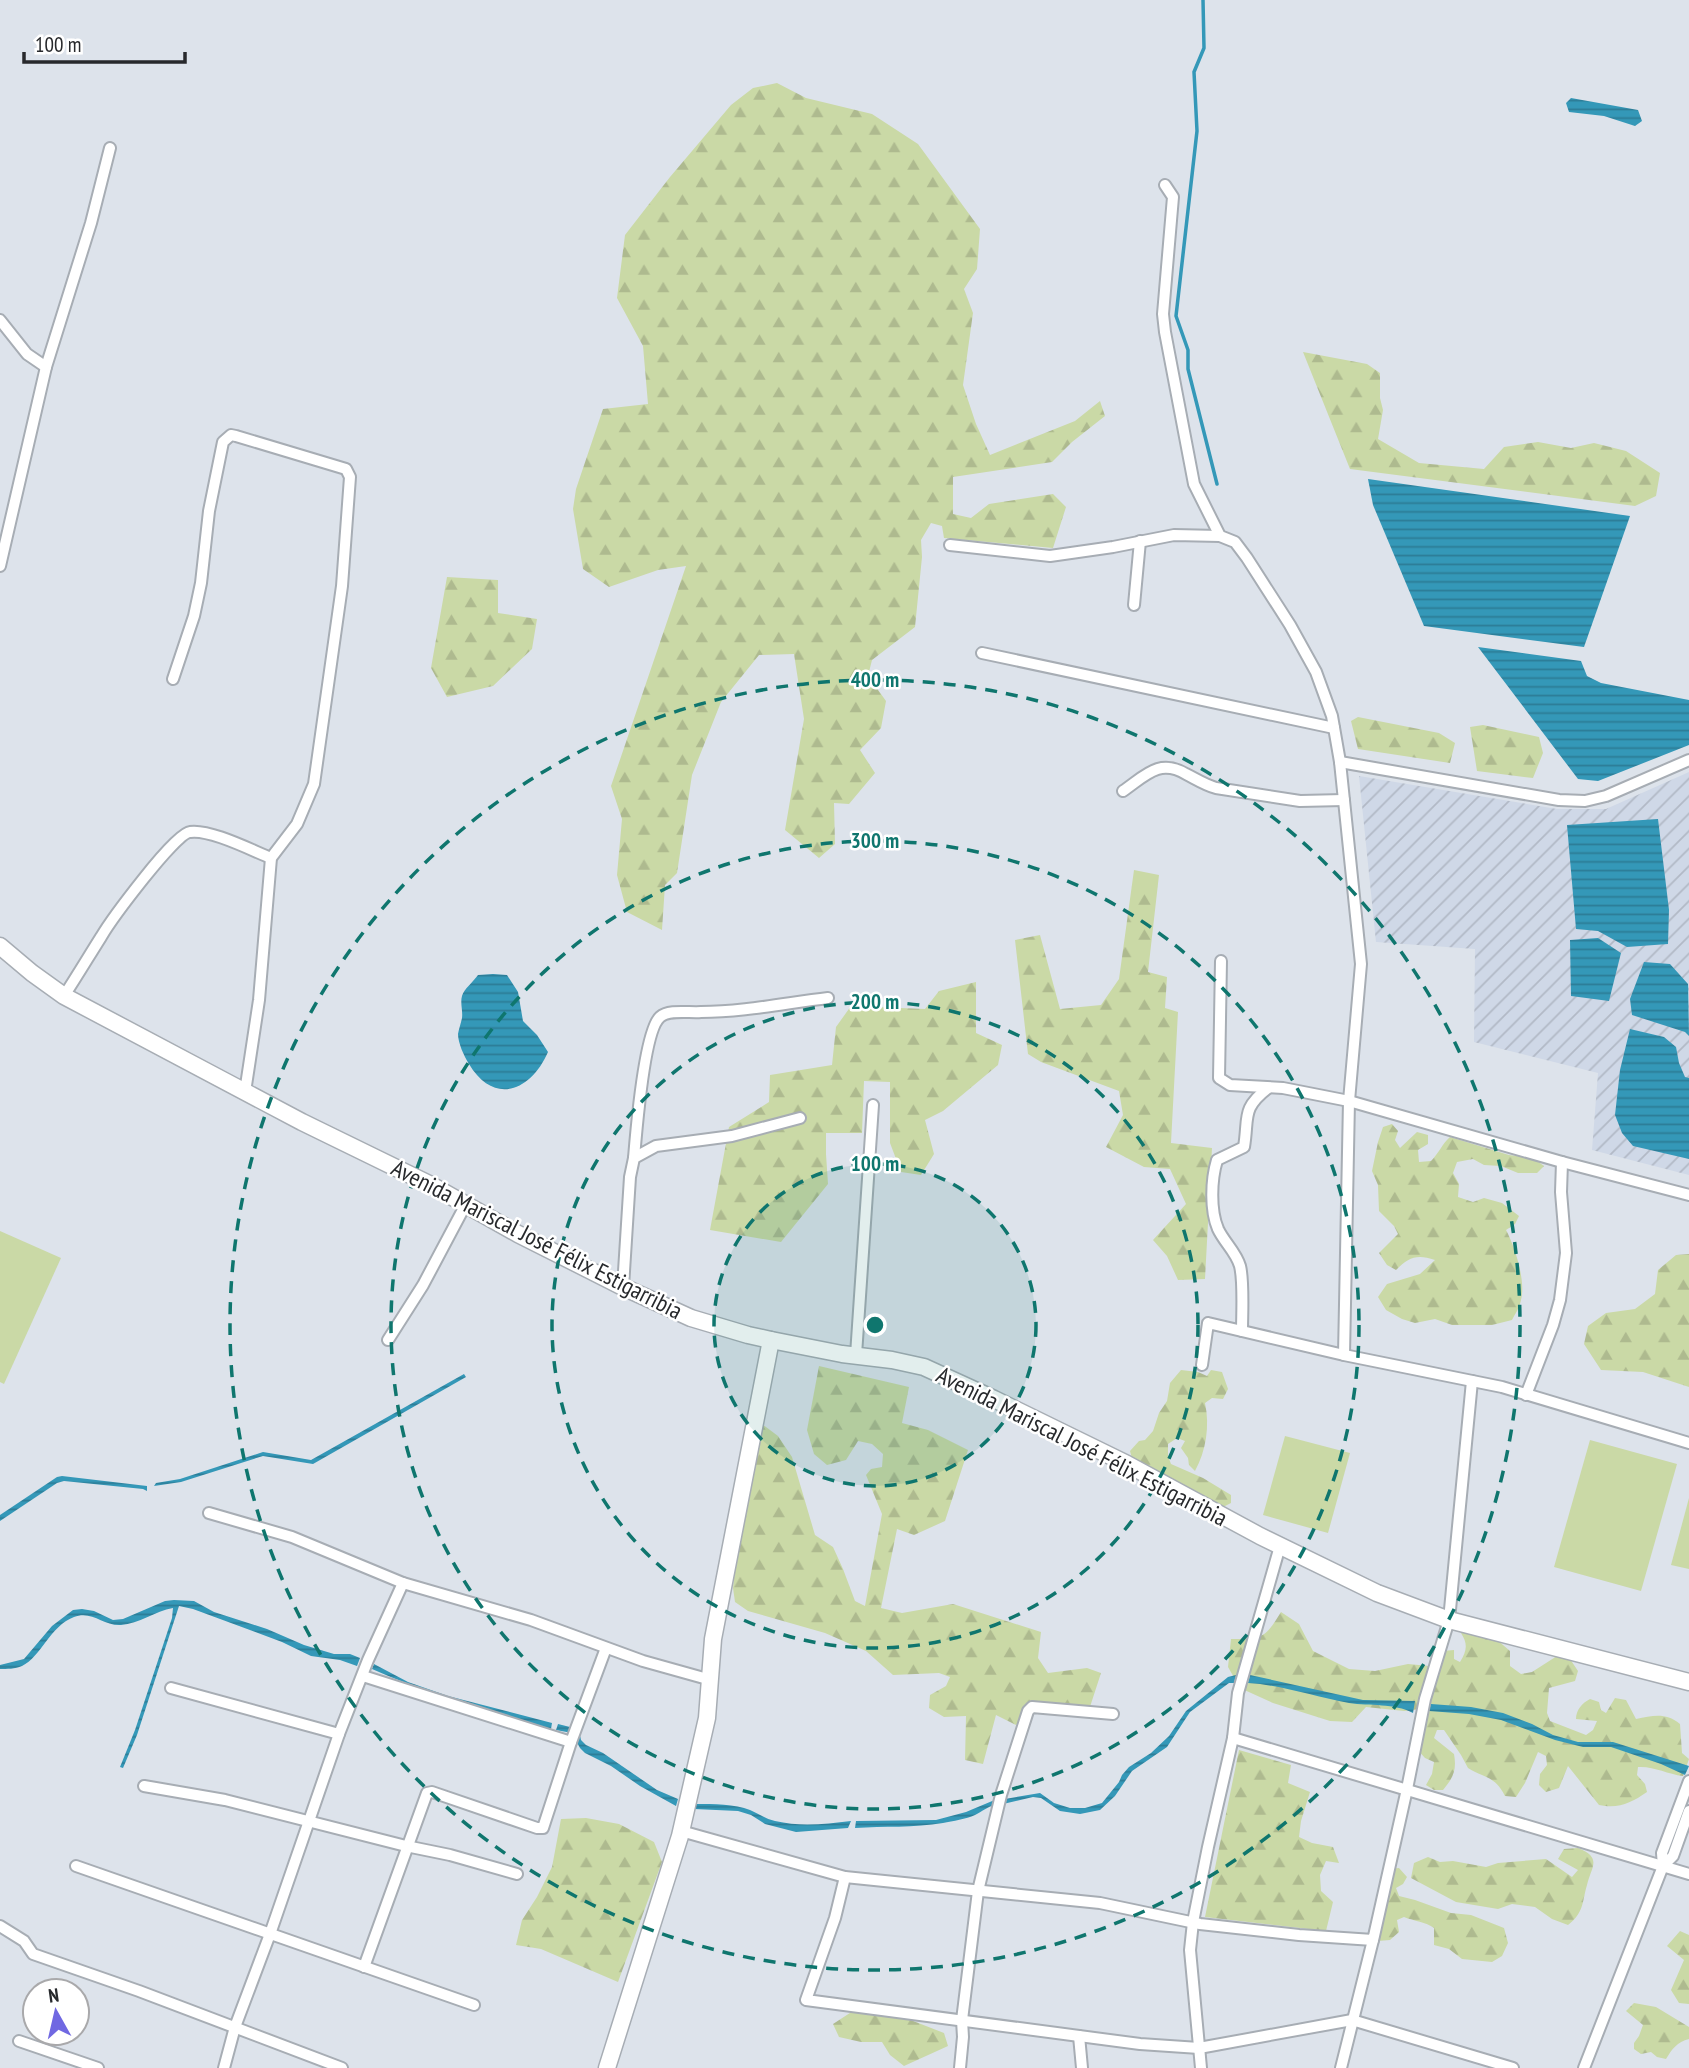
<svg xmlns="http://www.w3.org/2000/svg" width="1689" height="2068" font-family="'PT Sans Narrow',sans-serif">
<defs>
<pattern id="industrial-furrows" width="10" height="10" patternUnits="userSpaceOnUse" patternTransform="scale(1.75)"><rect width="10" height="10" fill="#cfd8e7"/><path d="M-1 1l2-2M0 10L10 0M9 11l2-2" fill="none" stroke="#b2b9c6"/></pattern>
<pattern id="forest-firs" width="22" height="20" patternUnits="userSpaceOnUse" patternTransform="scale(1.75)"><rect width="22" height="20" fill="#cad9a6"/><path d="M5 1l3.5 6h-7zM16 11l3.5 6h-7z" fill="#aeba8f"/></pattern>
<pattern id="water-rules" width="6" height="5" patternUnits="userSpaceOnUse" patternTransform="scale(1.75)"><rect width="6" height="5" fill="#3498b8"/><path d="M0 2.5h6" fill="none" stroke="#2c7c96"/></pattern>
</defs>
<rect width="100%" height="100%" fill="#dde3eb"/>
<!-- industrial -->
<path fill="url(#industrial-furrows)" d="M 1689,772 L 1689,1175 L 1592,1150 L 1598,1073 L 1474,1042 L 1475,949 L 1376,942 L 1359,776 L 1557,809 L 1606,809 Z"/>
<!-- green -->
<g fill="#cad9a6">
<path d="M 0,1231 L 61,1258 L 4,1384 L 0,1382 Z"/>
<path d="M 1285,1436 L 1350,1453 L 1328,1533 L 1263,1515 Z"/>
<path d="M 1590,1440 L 1677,1464 L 1641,1591 L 1554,1567 Z"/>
<path d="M 1689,1498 L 1689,1569 L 1671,1565 Z"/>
</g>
<!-- forest -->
<g fill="url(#forest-firs)">
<path d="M 777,83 L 806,98 L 872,114 L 918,144 L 980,229 L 977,269 L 964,289 L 973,313 L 963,385 L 976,424 L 990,455 L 1075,421 L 1100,401 L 1105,416 L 1072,442 L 1052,462 L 953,477 L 953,514 L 971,518 L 989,504 L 1053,494 L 1066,507 L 1053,548 L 944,538 L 942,526 L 931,523 L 921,540 L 922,557 L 915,627 L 872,660 L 868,676 L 886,701 L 881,728 L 860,750 L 875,773 L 849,804 L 834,803 L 835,844 L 819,858 L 785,830 L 804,719 L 794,654 L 759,655 L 721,702 L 692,775 L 677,873 L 665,885 L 662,930 L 627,912 L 617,875 L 622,819 L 611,786 L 686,566 L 658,570 L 609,587 L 583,569 L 573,509 L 576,489 L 603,409 L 648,404 L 643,346 L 617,298 L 625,235 L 670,177 L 731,105 L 753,88 Z"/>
<path d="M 1303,352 L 1367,364 L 1380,373 L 1380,398 L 1383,410 L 1378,439 L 1419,463 L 1484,469 L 1504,447 L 1538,442 L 1571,448 L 1594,443 L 1626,451 L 1660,473 L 1656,496 L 1635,506 L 1350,469 Z"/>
<path d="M 447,577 L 498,580 L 498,613 L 537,619 L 532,649 L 493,686 L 447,697 L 431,668 Z"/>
<path d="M 1358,717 L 1439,733 L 1455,743 L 1450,763 L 1358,749 L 1351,721 Z"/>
<path d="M 1483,725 L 1539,737 L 1543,753 L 1533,778 L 1477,771 L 1470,727 Z"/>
<path d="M 1134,870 L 1159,875 L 1148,972 L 1167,977 L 1165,1008 L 1178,1012 L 1171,1143 L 1212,1148 L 1205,1279 L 1178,1280 L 1167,1256 L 1153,1240 L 1186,1204 L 1170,1169 L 1144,1167 L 1106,1147 L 1123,1115 L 1119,1091 L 1041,1062 L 1028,1054 L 1015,940 L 1040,935 L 1060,1009 L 1101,1005 L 1119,979 Z"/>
<path d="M 976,982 L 976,1033 L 1002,1045 L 998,1065 L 943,1111 L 925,1120 L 934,1154 L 921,1175 L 901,1172 L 890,1143 L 890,1082 L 864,1081 L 862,1133 L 826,1133 L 826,1154 L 828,1184 L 781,1242 L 710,1230 L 729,1127 L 769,1102 L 770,1075 L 832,1065 L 836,1027 L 851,1006 L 925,1009 L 939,991 Z"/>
<path d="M 1392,1124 L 1398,1131 L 1395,1140 L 1400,1148 L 1417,1132 L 1428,1135 L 1428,1144 L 1418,1150 L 1419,1162 L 1431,1161 C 1439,1153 1442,1144 1450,1137 L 1509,1155 L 1533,1158 L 1544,1166 L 1537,1173 L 1518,1173 L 1501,1166 L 1484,1165 L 1473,1159 L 1457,1162 L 1453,1173 L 1459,1184 L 1458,1197 L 1473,1202 L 1484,1198 L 1502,1203 L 1519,1216 L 1515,1224 L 1506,1230 C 1515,1247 1526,1281 1521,1300 C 1520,1307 1515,1314 1512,1320 L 1492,1325 L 1452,1325 L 1435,1319 L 1415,1323 L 1402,1319 L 1386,1310 L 1378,1297 L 1387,1284 L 1420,1274 L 1435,1260 C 1417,1254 1409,1257 1396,1270 L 1387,1265 L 1379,1253 L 1398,1234 L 1394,1226 L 1379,1211 L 1378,1185 L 1372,1171 L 1378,1142 L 1383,1127 Z"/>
<path d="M 1689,1254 L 1689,1387 L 1643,1372 L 1601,1370 L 1584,1344 L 1588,1326 L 1606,1313 L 1635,1309 L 1655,1294 L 1658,1270 L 1676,1255 Z"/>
<path d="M 819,1366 L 909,1387 L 902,1423 L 928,1430 L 968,1450 L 945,1521 L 914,1535 L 897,1529 L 881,1608 L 902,1613 L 953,1604 L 1041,1632 L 1038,1658 L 1048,1673 L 1087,1668 L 1101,1673 L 1088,1713 L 1032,1711 L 1016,1725 L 996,1715 L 983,1764 L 965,1760 L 966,1716 L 944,1717 L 929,1708 L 930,1695 L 946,1686 L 950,1677 L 939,1673 L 893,1675 L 866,1651 L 825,1633 L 748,1611 L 735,1602 L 733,1588 L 735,1569 L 762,1424 L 778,1436 L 792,1457 L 815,1535 L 833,1547 L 843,1569 L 855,1601 L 865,1606 L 882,1514 L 866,1475 L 871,1469 L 882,1467 L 883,1454 L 872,1444 L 858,1441 L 846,1460 L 827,1465 L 814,1454 L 807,1430 Z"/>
<path d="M 1181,1370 L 1198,1372 L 1207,1376 L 1211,1370 L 1222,1372 L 1228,1389 L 1223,1399 L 1212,1398 L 1205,1403 C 1210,1426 1206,1451 1195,1471 L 1189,1465 L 1188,1458 L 1181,1448 L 1185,1441 L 1177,1438 L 1168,1444 L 1168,1456 L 1171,1464 L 1203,1478 L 1231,1495 L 1231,1503 L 1223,1507 L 1213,1501 L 1184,1492 L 1133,1462 L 1130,1451 L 1139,1441 L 1145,1440 L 1153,1431 L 1159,1413 L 1167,1401 L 1170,1383 Z"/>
<path d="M 1281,1612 L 1299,1624 L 1313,1651 L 1349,1669 L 1375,1671 L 1408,1664 L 1430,1666 L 1421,1709 L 1404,1711 L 1366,1707 L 1352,1722 L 1330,1721 L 1273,1703 L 1240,1688 L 1228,1667 L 1231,1639 C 1263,1639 1265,1638 1281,1612 Z"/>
<path d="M 1463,1627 L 1496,1639 L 1510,1651 L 1510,1666 L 1521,1674 L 1532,1672 L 1557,1656 L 1570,1659 L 1578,1671 L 1575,1681 L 1549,1688 L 1547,1713 L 1550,1721 L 1586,1735 L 1593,1730 L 1597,1721 L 1576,1719 C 1576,1710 1582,1703 1590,1699 L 1599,1702 L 1601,1710 L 1606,1713 L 1615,1698 L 1626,1700 L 1636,1719 C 1653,1716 1665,1712 1680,1724 L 1682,1753 L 1689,1759 L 1683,1776 C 1667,1774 1654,1766 1638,1767 L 1637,1775 L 1645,1784 L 1647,1792 C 1631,1803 1619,1809 1599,1805 L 1568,1766 L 1559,1788 L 1546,1792 L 1539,1785 L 1540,1774 L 1547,1765 L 1546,1756 L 1538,1752 L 1525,1783 L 1516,1797 L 1505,1796 C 1495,1776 1486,1779 1468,1768 L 1461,1755 L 1444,1730 L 1437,1730 L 1434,1738 L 1454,1754 C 1457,1770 1453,1778 1443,1790 L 1434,1790 L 1426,1785 L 1432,1774 L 1434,1762 L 1425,1758 L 1415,1747 L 1443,1651 L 1454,1650 L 1454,1659 L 1460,1662 C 1467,1651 1468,1644 1461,1633 Z"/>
<path d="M 1239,1750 L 1291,1765 L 1288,1783 L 1310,1792 L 1301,1821 L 1299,1837 L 1312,1843 L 1333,1847 L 1339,1863 L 1326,1861 L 1320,1875 L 1321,1891 L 1333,1902 L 1326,1931 L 1205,1917 Z"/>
<path d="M 586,1818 L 619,1824 L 654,1842 L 662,1862 L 618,1982 L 541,1949 L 516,1945 L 522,1920 L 537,1897 L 552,1867 L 561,1819 Z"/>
<path d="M 1578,1848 C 1603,1858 1591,1867 1587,1885 C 1582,1902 1584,1913 1568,1925 L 1552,1919 L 1535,1907 L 1512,1904 L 1498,1909 L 1456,1902 L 1411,1878 L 1414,1863 L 1428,1857 L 1440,1862 L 1453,1861 L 1486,1867 L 1498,1863 L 1546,1859 L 1572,1877 L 1578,1870 L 1558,1859 L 1564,1849 Z"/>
<path d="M 1399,1868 L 1407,1877 L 1403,1884 L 1396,1888 L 1399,1896 L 1415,1900 L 1451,1913 L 1471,1915 L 1504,1928 L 1508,1943 L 1502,1956 L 1492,1962 L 1462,1959 L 1449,1949 L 1434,1945 L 1434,1928 C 1426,1922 1414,1921 1404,1917 L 1397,1920 L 1399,1932 L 1390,1940 L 1378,1941 L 1388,1869 Z"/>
<path d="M 1680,1931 L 1689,1935 L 1689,2004 L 1679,2003 L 1671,1990 L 1684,1960 L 1667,1946 Z"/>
<path d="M 1634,2003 L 1656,2007 L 1689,2027 L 1689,2039 C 1677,2042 1672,2049 1666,2059 L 1657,2057 L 1651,2052 L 1641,2054 L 1634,2049 L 1634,2043 L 1639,2036 L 1643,2025 L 1626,2011 Z"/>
<path d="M 853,2011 L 890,2012 L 944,2033 L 948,2046 L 904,2066 L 890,2055 L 882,2042 L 861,2042 L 839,2037 L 833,2024 Z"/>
</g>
<!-- water -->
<g fill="url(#water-rules)">
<path d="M 1571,98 L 1638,110 L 1642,121 L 1635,126 L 1604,116 L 1569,112 L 1566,103 Z"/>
<path d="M 1368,479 L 1630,516 L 1584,647 L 1424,626 L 1373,505 Z"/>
<path d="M 1478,647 L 1581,661 L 1587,676 L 1601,683 L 1689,700 L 1689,745 L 1598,781 L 1578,779 Z"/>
<path d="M 1658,819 L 1669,910 L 1668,944 L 1627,947 L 1598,931 L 1576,929 L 1567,825 Z"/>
<path d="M 1598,938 L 1621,953 L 1609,1001 L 1571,996 L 1570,940 Z"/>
<path d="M 1644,962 L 1670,964 L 1688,984 L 1689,1036 L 1685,1032 L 1632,1015 L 1630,999 Z"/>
<path d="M 493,974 L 507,975 L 518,992 L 523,1021 L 537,1035 L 548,1052 C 531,1091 494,1106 469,1064 C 464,1056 458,1043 458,1034 C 459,1028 461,1023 462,1018 C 463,1011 460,1003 462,996 C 464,989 474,981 478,975 Z"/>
<path d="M 1630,1029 L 1664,1037 L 1676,1047 L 1679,1063 L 1685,1077 L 1689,1078 L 1689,1159 L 1633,1146 L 1622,1133 L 1615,1115 L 1620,1070 Z"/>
<path d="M 464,1374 L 466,1377 L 313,1464 L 263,1456 L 181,1482 L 154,1486 L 156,1483 L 180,1479 L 263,1452 L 311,1460 Z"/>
<path d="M 62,1476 L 147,1486 L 147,1491 L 143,1489 L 64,1481 L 57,1483 L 0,1521 L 0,1515 L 57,1477 Z"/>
<path d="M 174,1600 L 194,1601 L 214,1612 L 267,1629 L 304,1645 L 334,1654 L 350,1654 L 360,1658 L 357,1666 L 340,1660 L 311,1656 L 282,1642 L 193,1609 L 179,1606 L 137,1735 L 123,1768 L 120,1767 L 135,1730 L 172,1618 L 173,1608 C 155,1611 139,1624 121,1625 C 103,1626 92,1610 74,1617 C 50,1626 41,1657 22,1666 C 15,1669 7,1669 0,1669 L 0,1665 L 24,1659 L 52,1626 L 73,1610 L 82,1609 L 94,1611 L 113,1620 L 123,1619 L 165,1601 Z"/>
<path d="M 374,1664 L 408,1682 L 448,1696 L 552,1723 L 551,1729 C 490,1711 430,1695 372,1669 Z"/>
<path d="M 1236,1675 L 1234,1683 L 1229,1683 L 1190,1712 L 1167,1747 L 1132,1771 L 1115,1796 L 1100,1810 L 1080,1814 L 1060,1811 L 1041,1798 L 1033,1797 L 1003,1804 L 1005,1799 L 1040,1793 L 1054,1803 L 1070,1808 L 1085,1808 L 1102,1803 L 1119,1782 L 1122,1775 L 1129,1767 L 1151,1753 L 1169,1736 L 1186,1711 L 1228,1677 Z"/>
<path d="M 1250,1675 L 1363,1700 L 1415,1701 L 1413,1713 C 1394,1703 1370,1706 1349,1703 C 1315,1697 1282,1685 1248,1683 Z"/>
<path d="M 1431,1704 L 1471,1707 L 1503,1713 L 1532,1724 L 1553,1735 L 1578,1742 L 1613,1742 L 1689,1766 L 1685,1775 L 1661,1764 L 1611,1747 L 1583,1747 L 1555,1740 L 1501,1720 L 1469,1714 L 1429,1711 Z"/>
<path d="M 558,1724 L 570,1727 L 579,1731 L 581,1740 L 586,1745 L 603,1753 L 657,1790 L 678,1799 L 676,1806 L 640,1786 L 611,1766 L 585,1753 L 580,1748 L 572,1733 L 556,1730 Z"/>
<path d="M 997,1799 L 995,1805 C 987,1807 983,1811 975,1815 C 966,1819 953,1821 943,1823 C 914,1828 884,1826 855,1828 L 856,1821 L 936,1820 L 966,1812 Z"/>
<path d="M 696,1804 C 713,1804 735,1804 750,1810 C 759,1814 766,1819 775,1821 C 801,1827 825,1824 851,1821 L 848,1828 L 796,1832 L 765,1824 L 751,1815 L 738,1811 L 694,1809 Z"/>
</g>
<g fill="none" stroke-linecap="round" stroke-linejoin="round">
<!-- stream -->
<path stroke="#3498b8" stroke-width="3.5" d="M 1203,0 L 1204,48 L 1194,72 L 1197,131 L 1176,316 L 1188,350 L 1188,369 L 1217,484"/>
<!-- street casing -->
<g stroke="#a7adb4" stroke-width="14">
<g id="street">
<path d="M 1165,185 L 1173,197 L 1163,314 L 1165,332 L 1194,484 L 1220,536 L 1235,542 L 1247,558 L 1290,625 L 1316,672 L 1332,716 L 1340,762 L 1361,964 L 1349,1101 L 1344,1355"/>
<path d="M 0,320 L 27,354 L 46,367"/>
<path d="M 950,545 L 1050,556 L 1113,547 L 1174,535 L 1220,536"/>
<path d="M 0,566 L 46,367 L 91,223 L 110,148"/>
<path d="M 1134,605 L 1140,541"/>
<path d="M 982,653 L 1334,728"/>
<path d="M 173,679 L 194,616 L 201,583 L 209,511 L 223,442 L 231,435 L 236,436 L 346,469 L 350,477 L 342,586 L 314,784 L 297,824 L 271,858 L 259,1000 L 245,1092"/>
<path d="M 1340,762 L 1559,800 L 1585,801 L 1606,796 L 1689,760"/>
<path d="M 1123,791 C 1145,776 1159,758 1186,774 C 1196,779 1205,785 1216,788 L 1300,801 L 1344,800"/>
<path d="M 1221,961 L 1219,1078 L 1230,1085 L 1283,1088 L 1349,1101 L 1562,1162 L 1689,1195"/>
<path d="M 64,996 C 77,976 89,956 101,937 C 111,920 175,833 190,832 C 210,829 251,850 271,858"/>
<path d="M 634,1158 C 636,1134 644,1031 660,1017 C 669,1009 689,1013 701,1012 C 743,1012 786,1003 828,998"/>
<path d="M 623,1287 L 630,1177 L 634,1158 L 656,1146 L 732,1136 L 800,1118"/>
<path d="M 1242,1331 C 1242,1314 1244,1282 1240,1266 C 1236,1252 1224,1242 1218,1229 C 1210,1210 1211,1180 1217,1160 L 1244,1147 C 1249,1117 1241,1109 1268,1088"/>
<path d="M 388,1340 L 423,1285 L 466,1204"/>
<path d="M 856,1355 L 873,1105"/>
<path d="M 1202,1365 L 1208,1323 L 1344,1355 L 1502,1387 L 1689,1443"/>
<path d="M 1526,1395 L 1553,1325 L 1560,1300 L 1566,1253 L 1561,1192 L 1562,1162"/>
<path d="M 209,1513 L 292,1537 L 403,1583 L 531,1620 L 643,1661 L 711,1680"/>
<path d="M 363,1676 L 571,1742 L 543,1828 L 537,1828 L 432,1792 L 427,1793 L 364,1967"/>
<path d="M 171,1688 L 339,1734"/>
<path d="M 1233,1738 L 1689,1874"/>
<path d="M 571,1742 L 606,1648"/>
<path d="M 144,1786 L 225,1800 L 406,1846 L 450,1855 L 517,1874"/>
<path d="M 681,1831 L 845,1877 L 1100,1903 L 1200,1924 L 1299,1935 L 1373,1940"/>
<path d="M 76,1866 L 474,2005"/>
<path d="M 1663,1866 L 1662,1853 L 1689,1781"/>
<path d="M 845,1877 L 835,1918 L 806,2000 L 1140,2044 L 1199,2048 L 1352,2020 L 1513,2068"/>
<path d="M 0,1926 L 24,1941 L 33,1954 L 139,1991 L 342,2068"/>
<path d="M 1079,2036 L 1082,2068"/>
<path d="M 19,2041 L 98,2068"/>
<path d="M 224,2068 L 235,2027 L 270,1934 L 339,1734 L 368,1660 L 403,1583"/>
<path d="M 960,2068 L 963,2037 L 962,2020 L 978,1891 L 1001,1795 L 1028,1711 L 1032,1707 L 1113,1714"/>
<path d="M 1201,2068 L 1190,1950 L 1193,1922 L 1208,1847 L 1233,1738 L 1238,1693 L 1280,1546"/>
<path d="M 1341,2068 L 1374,1936 L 1407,1789 L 1425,1699 L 1449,1620 L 1472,1381"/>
<path d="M 1584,2068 L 1663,1866 L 1673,1856 L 1689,1811"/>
</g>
</g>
<!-- secondary casing -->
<g stroke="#a7adb4" stroke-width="19">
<g id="secondary">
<path d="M 0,946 L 32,973 L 64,996 L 302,1122 L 431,1185 L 518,1234 L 623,1287 L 691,1318 L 748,1335 L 771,1340 L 842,1354 L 892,1360 L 924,1367 L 994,1399 L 1127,1464 L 1260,1536 L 1377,1593 L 1449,1620 L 1689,1682"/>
<path d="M 607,2068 L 680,1836 L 707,1718 L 713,1639 L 771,1340"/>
</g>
</g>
<!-- street -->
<use href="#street" stroke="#fff" stroke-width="10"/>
<!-- secondary -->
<use href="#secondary" stroke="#fff" stroke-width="16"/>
</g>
<!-- distance rings -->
<circle cx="875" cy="1325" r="161" fill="#0f766e" fill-opacity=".12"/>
<g fill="none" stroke="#0f766e" stroke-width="3.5" stroke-dasharray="12 9">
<circle cx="875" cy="1325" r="161"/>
<circle cx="875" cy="1325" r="323"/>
<circle cx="875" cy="1325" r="484"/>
<circle cx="875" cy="1325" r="645"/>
</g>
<g text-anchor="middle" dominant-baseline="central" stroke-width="5" stroke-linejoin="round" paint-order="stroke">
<!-- street labels -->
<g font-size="24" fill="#27292c" stroke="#fff">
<text transform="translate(537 1239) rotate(27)">Avenida Mariscal José Félix Estigarribia</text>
<text transform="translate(1082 1446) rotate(27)">Avenida Mariscal José Félix Estigarribia</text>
</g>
</g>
<circle cx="875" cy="1325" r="10" fill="#0f766e" stroke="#fff" stroke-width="3.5"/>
<g font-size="21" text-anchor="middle" font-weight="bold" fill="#0f766e" stroke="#fff" stroke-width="5" stroke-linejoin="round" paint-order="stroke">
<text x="875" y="687">400 m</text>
<text x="875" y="848">300 m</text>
<text x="875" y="1009">200 m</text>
<text x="875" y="1171">100 m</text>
</g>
<!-- north arrow -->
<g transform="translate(56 2012) rotate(352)"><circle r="33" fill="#ffffff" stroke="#a9a9ab" stroke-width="2"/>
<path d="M0-5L12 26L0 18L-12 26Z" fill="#7068e2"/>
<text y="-10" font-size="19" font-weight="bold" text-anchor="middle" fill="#27292c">N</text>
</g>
<!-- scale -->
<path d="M24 52v10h161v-10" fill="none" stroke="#27292c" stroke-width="3.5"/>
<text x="35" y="52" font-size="21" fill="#27292c" stroke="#ffffff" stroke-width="5" paint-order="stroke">100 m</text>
</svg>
